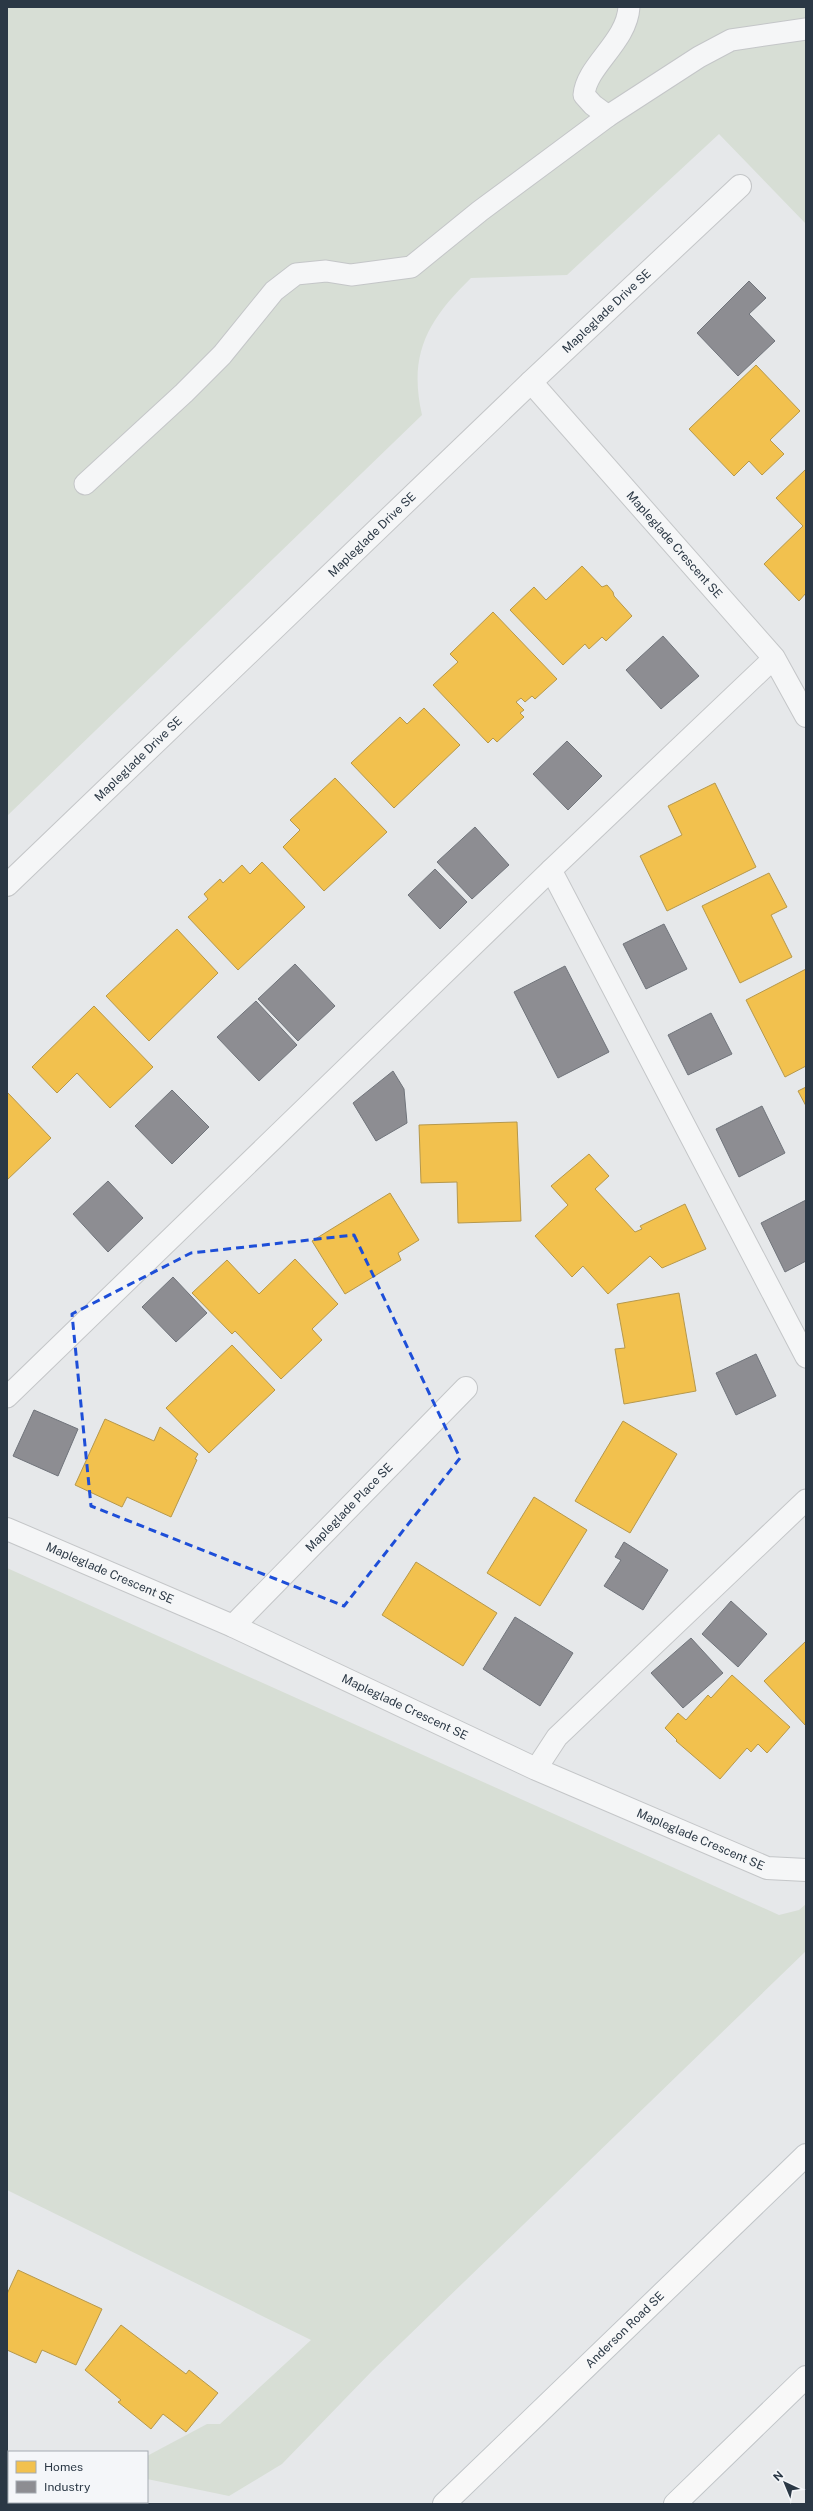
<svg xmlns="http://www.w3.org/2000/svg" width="813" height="2511" font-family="'Public Sans',sans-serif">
<rect width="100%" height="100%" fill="#e6e8ea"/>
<!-- green -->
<g fill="#d7ded5">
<path d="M 7,7 L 806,7 L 806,224 L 719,134 L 567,275 L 471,278 C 428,320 408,354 422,415 L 7,816 Z"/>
<path d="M 7,1568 L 779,1915 L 799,1910 L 806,1904 L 806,1951 L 372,2371 L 282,2464 L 229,2496 L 147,2479 L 147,2456 L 207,2424 L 220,2424 L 311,2340 L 7,2190 Z"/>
</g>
<!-- homes -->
<g fill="#f2c14e" stroke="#b6984b">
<path d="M 756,365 L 800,411 L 770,440 L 784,454 L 762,475 L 749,461 L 734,476 L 689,429 Z"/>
<path d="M 806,469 L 806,593 L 799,601 L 764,564 L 803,526 L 776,498 Z"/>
<path d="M 582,566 L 602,587 L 607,585 L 613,592 L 614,596 L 632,616 L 606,641 L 602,637 L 589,649 L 585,644 L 563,665 L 510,610 L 534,587 L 546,600 Z"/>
<path d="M 493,612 L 557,679 L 535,699 L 532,696 L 525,702 L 521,698 L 516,702 L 524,710 L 520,713 L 524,717 L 497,742 L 493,738 L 488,743 L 433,685 L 458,662 L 450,654 Z"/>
<path d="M 424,708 L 460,745 L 394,808 L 351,763 L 400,717 L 407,724 Z"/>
<path d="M 335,778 L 387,832 L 324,891 L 283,847 L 300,830 L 290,820 Z"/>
<path d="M 715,783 L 756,867 L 667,911 L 640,856 L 682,835 L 668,806 Z"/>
<path d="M 262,862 L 305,907 L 238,970 L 188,917 L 208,899 L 204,894 L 220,879 L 223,883 L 242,865 L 250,874 Z"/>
<path d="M 769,873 L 787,907 L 771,915 L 792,957 L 740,983 L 702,906 Z"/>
<path d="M 177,929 L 218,973 L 149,1041 L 106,996 Z"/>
<path d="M 806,969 L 806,1066 L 785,1077 L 746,1000 Z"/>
<path d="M 94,1006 L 153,1067 L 110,1108 L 77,1073 L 57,1093 L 32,1067 Z"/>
<path d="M 806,1087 L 806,1106 L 798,1091 Z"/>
<path d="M 8,1093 L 51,1138 L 7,1180 L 7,1094 Z"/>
<path d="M 517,1122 L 521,1221 L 458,1223 L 457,1182 L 421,1183 L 419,1125 Z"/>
<path d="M 589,1154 L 609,1176 L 595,1189 L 635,1232 L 642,1229 L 640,1226 L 685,1204 L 706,1249 L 662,1268 L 650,1256 L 608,1294 L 583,1266 L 572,1277 L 535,1236 L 568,1205 L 551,1186 Z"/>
<path d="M 390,1193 L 419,1240 L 398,1253 L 401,1260 L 345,1294 L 312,1241 Z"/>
<path d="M 295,1259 L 338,1304 L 312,1329 L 322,1340 L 281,1379 L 235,1331 L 232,1334 L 192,1293 L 227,1260 L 259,1294 Z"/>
<path d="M 679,1293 L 696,1391 L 624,1404 L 615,1349 L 625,1348 L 617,1304 Z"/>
<path d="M 232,1345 L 275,1390 L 209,1453 L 166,1408 Z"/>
<path d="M 105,1419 L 154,1441 L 160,1427 L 198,1454 L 195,1459 L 197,1460 L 171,1517 L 127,1497 L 122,1507 L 75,1485 Z"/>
<path d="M 623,1421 L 677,1454 L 630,1533 L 575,1501 Z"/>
<path d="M 534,1497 L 587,1530 L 540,1606 L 487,1573 Z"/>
<path d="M 416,1562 L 497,1613 L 463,1666 L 382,1615 Z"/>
<path d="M 806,1641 L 806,1726 L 764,1681 Z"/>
<path d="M 732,1675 L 790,1727 L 767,1753 L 758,1744 L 751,1752 L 747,1748 L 720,1779 L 676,1741 L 677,1740 L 665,1728 L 678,1713 L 686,1720 L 708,1695 L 711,1698 Z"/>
<path d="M 18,2270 L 102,2309 L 76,2365 L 42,2350 L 36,2363 L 7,2350 L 7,2294 Z"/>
<path d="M 121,2325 L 186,2374 L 189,2370 L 218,2393 L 186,2432 L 163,2414 L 151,2429 L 118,2402 L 121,2400 L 85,2370 Z"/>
</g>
<!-- industry -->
<g fill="#8d8d92" stroke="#70747b">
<path d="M 749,281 L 766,298 L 749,314 L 775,341 L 738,376 L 697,333 Z"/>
<path d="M 663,636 L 699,676 L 661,709 L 626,670 Z"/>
<path d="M 567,741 L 602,776 L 568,810 L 533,774 Z"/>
<path d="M 475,827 L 509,865 L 472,899 L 437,862 Z"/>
<path d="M 435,869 L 467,902 L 440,929 L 408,895 Z"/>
<path d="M 664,924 L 687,969 L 646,989 L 623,944 Z"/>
<path d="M 295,964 L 335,1006 L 298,1041 L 258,999 Z"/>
<path d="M 565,966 L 609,1052 L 558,1078 L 514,992 Z"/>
<path d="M 256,1001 L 297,1045 L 259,1081 L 217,1037 Z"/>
<path d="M 711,1013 L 732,1054 L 688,1075 L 668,1035 Z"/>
<path d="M 393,1071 L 404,1089 L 407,1123 L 376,1141 L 353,1103 Z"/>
<path d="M 172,1090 L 209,1127 L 172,1164 L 135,1126 Z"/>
<path d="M 762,1106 L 785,1153 L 739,1177 L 716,1129 Z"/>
<path d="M 108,1181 L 143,1218 L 108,1252 L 73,1214 Z"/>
<path d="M 806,1200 L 806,1261 L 785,1272 L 761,1223 Z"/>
<path d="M 173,1277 L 207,1313 L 176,1342 L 142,1307 Z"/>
<path d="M 756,1354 L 776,1396 L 736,1415 L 716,1373 Z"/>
<path d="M 34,1410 L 78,1429 L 58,1476 L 13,1456 Z"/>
<path d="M 624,1542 L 668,1570 L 643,1610 L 604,1586 L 621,1560 L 615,1557 Z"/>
<path d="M 731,1601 L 767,1634 L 738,1667 L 702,1634 Z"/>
<path d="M 515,1617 L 573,1653 L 540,1706 L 483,1669 Z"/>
<path d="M 691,1638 L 723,1673 L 683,1708 L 651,1673 Z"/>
</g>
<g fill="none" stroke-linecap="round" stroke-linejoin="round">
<!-- service casing -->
<g stroke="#c4c6c8" stroke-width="23">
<g id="service">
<path d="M 608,116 L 593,105 L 584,95 C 586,66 627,42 629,7"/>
<path d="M 85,484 L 184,393 L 222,355 L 274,291 L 296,274 L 326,271 L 351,275 L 411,267 L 480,211 L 608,116 L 699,57 L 731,40 L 806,29"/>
<path d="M 551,870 L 806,1357"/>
<path d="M 7,1397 L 551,870 L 774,658"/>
<path d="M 536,1769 L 557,1737 L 806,1500"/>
</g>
</g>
<!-- minor casing -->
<g stroke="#c4c6c8" stroke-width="24">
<g id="minor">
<path id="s1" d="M 531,382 L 774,658 L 806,716"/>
<path id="s2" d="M 7,885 L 531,382 L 740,186"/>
<path id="s3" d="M 7,1529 L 233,1626 L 536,1769 L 767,1868 L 806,1870"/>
<path id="s4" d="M 233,1626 L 466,1388"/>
</g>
</g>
<!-- primary casing -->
<g stroke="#c1c5c8" stroke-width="24">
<g id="primary">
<path id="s5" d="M 444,2504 L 806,2155"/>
<path d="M 675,2504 L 806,2377"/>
</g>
</g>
<!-- service -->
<use href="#service" stroke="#f5f6f7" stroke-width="21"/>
<!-- minor -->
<use href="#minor" stroke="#f5f6f7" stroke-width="22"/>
<!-- primary -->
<use href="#primary" stroke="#f8f8f8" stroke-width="22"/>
</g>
<!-- marked area -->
<path fill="none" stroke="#1d4ed8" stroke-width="3" stroke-dasharray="8 5" stroke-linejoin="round" d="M 354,1235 L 460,1458 L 344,1606 L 91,1506 L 72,1314 L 191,1253 Z"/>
<g text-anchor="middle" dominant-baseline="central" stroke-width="4" stroke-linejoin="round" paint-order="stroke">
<!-- street labels -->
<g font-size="12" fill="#2b3845" stroke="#f4f6f9">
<text stroke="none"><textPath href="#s2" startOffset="830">Mapleglade Drive SE</textPath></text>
<text stroke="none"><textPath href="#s2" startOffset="506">Mapleglade Drive SE</textPath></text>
<text stroke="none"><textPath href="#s1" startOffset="217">Mapleglade Crescent SE</textPath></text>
<text stroke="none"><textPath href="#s2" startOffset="182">Mapleglade Drive SE</textPath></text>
<text stroke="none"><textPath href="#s4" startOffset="166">Mapleglade Place SE</textPath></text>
<text stroke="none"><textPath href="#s3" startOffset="112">Mapleglade Crescent SE</textPath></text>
<text stroke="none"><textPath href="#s3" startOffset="436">Mapleglade Crescent SE</textPath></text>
<text stroke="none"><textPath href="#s3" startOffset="760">Mapleglade Crescent SE</textPath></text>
<text stroke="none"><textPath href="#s5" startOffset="251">Anderson Road SE</textPath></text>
</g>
</g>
<!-- border -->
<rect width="813" height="2511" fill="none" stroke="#2b3845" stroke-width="16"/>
<!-- legend -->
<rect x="8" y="2451" width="140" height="52" fill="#f4f6f9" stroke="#a4aab1"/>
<rect x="16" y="2461" width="20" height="12" fill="#f2c14e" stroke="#a4aab1"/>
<text x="44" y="2471" font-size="12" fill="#2b3845">Homes</text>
<rect x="16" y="2481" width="20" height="12" fill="#8d8d92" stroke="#a4aab1"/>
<text x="44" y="2491" font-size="12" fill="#2b3845">Industry</text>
<!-- north arrow -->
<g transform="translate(785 2483) rotate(316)" stroke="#f4f6f9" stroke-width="3" paint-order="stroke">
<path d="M0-3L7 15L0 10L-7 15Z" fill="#2b3845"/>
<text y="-6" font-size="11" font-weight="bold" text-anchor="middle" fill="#2b3845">N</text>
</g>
</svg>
